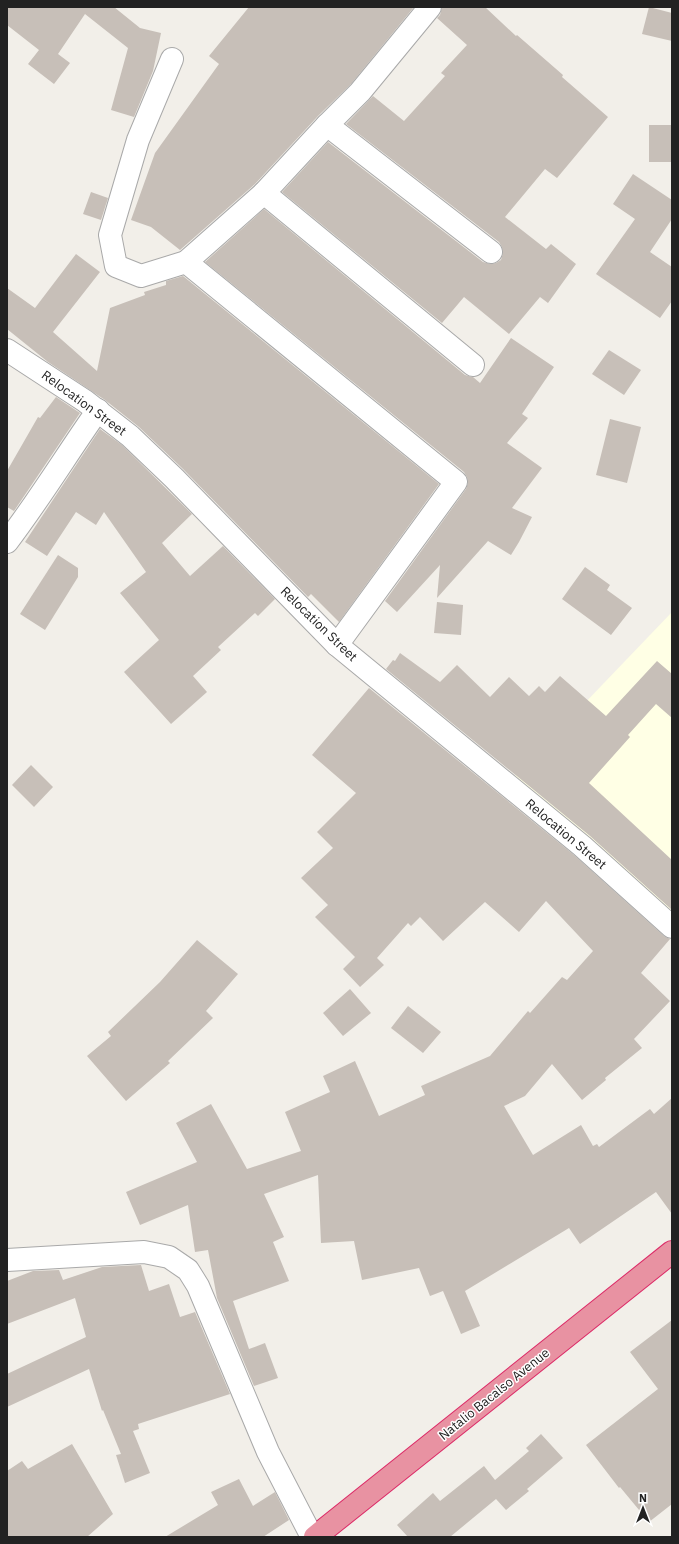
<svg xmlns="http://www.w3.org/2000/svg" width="679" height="1544" font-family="'IBM Plex Sans',sans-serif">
<rect width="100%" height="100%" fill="#f2efe9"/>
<!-- education -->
<path fill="#ffffe5" d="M 672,612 L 672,912 L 511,780 Z"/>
<!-- building -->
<g fill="#c7bfb8">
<path d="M 7,7 L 114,7 L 140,28 L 161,33 L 153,71 L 134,117 L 111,110 L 128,48 L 85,14 L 58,54 L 70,63 L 54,84 L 28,64 L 39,50 L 7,25 Z"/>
<path d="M 249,7 L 414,7 L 351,84 L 318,116 L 255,184 L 180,250 L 151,227 L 131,220 L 155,153 L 219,64 L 209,56 Z"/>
<path d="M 442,7 L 485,7 L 516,36 L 517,35 L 563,75 L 562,77 L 608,117 L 557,178 L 545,169 L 505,217 L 546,249 L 551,244 L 576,264 L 548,303 L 540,297 L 509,334 L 464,297 L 442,323 L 282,192 L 328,142 L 483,262 L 490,264 L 496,263 L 501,260 L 503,253 L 502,247 L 499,242 L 346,124 L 373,96 L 404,121 L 445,76 L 441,73 L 467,45 L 437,18 L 440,15 Z"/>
<path d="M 649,7 L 672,13 L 672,41 L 642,34 Z"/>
<rect x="649" y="125" width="23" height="37"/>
<path d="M 633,174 L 672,200 L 672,219 L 650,252 L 672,267 L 672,301 L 660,318 L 596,274 L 635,219 L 613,204 Z"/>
<path d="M 91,192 L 108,198 L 101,220 L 83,214 Z"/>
<path d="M 264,209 L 465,375 L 473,377 L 480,383 L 511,338 L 554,367 L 522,414 L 528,418 L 507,443 L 542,468 L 512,508 L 532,517 L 519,542 L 511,555 L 488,541 L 437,598 L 440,565 L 397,612 L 385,601 L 466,489 L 468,483 L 467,477 L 464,472 L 205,262 Z"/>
<path d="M 76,254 L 100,272 L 53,332 L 97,371 L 110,308 L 145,295 L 144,292 L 166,285 L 166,281 L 183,276 L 439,484 L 339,622 L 311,594 L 308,597 L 183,469 L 139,427 L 105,400 L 48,362 L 7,329 L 7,288 L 35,308 Z"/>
<path d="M 609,350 L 641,370 L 624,395 L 592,374 Z"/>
<path d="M 56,397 L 80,413 L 14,511 L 7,507 L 7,471 L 38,417 L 40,418 Z"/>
<path d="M 610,419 L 641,427 L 627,483 L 596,475 Z"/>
<path d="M 100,429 L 122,445 L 192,514 L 162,543 L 190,576 L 223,546 L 275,599 L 258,616 L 255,613 L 218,647 L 221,650 L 193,676 L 207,692 L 171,724 L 124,672 L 159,640 L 120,593 L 146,572 L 104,512 L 96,525 L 76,512 L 47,556 L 25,542 Z"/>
<path d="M 58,555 L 78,568 L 78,577 L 45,630 L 20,614 Z"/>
<path d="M 585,567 L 610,585 L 607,590 L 632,608 L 611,635 L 562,599 Z"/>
<path d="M 437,602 L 463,605 L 461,635 L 434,633 Z"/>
<path d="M 400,653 L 440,682 L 457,665 L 490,697 L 509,677 L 529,696 L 539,686 L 545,692 L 560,676 L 606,716 L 657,661 L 672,674 L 672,718 L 656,704 L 628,735 L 630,737 L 589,783 L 672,860 L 672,910 L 590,836 L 386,669 L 393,660 L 395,661 Z"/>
<path d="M 369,688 L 574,855 L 664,936 L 670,939 L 641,973 L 670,1001 L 634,1039 L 642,1048 L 605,1078 L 606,1080 L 582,1100 L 552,1064 L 525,1096 L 504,1106 L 533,1155 L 581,1125 L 593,1146 L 597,1144 L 599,1147 L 650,1109 L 654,1114 L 672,1098 L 672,1214 L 656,1192 L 580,1244 L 569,1228 L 465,1291 L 480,1326 L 461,1334 L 443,1291 L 430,1296 L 419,1268 L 362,1280 L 354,1241 L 321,1243 L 318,1175 L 264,1194 L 284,1237 L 273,1242 L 289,1281 L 233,1301 L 249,1349 L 265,1343 L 278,1378 L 254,1386 L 217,1298 L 208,1250 L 195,1252 L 188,1205 L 140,1225 L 126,1192 L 197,1162 L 176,1123 L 211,1104 L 247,1169 L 301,1151 L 285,1112 L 330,1092 L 323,1076 L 355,1061 L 379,1116 L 425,1095 L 421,1086 L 490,1056 L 528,1011 L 530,1013 L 562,977 L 567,980 L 593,951 L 546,901 L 519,932 L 485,902 L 443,941 L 420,917 L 411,926 L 408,923 L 377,958 L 384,965 L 360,987 L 343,969 L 355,957 L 315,917 L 328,905 L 301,878 L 333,848 L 317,832 L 356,793 L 312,755 Z"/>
<path d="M 31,765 L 53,787 L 34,807 L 12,785 Z"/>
<path d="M 197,940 L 238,974 L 206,1011 L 213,1018 L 168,1061 L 170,1063 L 126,1101 L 87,1056 L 111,1036 L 108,1032 L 160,982 Z"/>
<path d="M 350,989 L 371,1013 L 343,1036 L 323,1013 Z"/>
<path d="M 408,1006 L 441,1032 L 423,1053 L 391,1028 Z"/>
<path d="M 141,1265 L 149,1291 L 169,1284 L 180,1317 L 195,1312 L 230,1394 L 138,1424 L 139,1429 L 133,1431 L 150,1473 L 125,1483 L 116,1455 L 121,1454 L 103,1410 L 102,1411 L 89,1369 L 7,1407 L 7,1374 L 86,1337 L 75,1298 L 7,1324 L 7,1281 L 33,1271 L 59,1270 L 63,1280 L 102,1267 Z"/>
<path d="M 672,1320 L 672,1504 L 649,1522 L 620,1487 L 619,1488 L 586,1445 L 658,1389 L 630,1352 Z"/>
<path d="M 541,1434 L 563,1458 L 527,1489 L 529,1491 L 506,1510 L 496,1499 L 450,1537 L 408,1537 L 397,1525 L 433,1493 L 440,1501 L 484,1466 L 495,1480 L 529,1451 L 526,1448 Z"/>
<path d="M 72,1444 L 113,1514 L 87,1537 L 7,1537 L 7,1471 L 22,1461 L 28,1469 Z"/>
<path d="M 239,1479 L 253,1506 L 275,1492 L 289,1520 L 263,1537 L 165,1537 L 218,1505 L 211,1492 Z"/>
</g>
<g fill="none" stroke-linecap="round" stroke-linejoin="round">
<!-- street casing -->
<g stroke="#a9a9a9" stroke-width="24">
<g id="street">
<path d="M 430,7 L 360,92 L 327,125 L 491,252"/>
<path d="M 172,59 L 138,140 L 110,235 L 116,266 L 141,276 L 186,262 L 264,193 L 327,125"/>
<path d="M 264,193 L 473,365"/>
<path d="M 186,262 L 456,482 L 337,645"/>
<path d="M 7,350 L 85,401 L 130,436 L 174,478 L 337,645 L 582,846 L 672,927"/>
<path d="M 7,542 C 39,500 67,454 98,410"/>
<path d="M 7,1260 L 144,1252 L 169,1257 L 188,1270 L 198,1286 L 268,1452 L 312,1537"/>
</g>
</g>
<!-- highway casing -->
<g stroke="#dc2a67" stroke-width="24">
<path id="highway" d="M 315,1537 L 672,1252"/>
</g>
<!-- street -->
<use href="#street" stroke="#fff" stroke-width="22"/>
<!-- highway -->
<use href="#highway" stroke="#e892a2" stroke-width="22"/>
</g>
<g text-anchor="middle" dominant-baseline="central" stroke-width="3" stroke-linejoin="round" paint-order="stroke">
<!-- street labels -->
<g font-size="13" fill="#222" stroke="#fff">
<text transform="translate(84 403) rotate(36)">Relocation Street</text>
<text transform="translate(319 624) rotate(44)">Relocation Street</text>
<text transform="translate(566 834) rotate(40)">Relocation Street</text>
<text transform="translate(494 1394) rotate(-39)">Natalio Bacalso Avenue</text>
</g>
</g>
<!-- border -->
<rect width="679" height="1544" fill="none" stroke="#222222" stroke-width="16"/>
<!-- north arrow -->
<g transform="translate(643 1508)" stroke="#ffffff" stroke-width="3" paint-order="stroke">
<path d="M0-3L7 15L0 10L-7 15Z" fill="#222222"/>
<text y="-6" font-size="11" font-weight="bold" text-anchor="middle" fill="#222222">N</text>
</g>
</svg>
